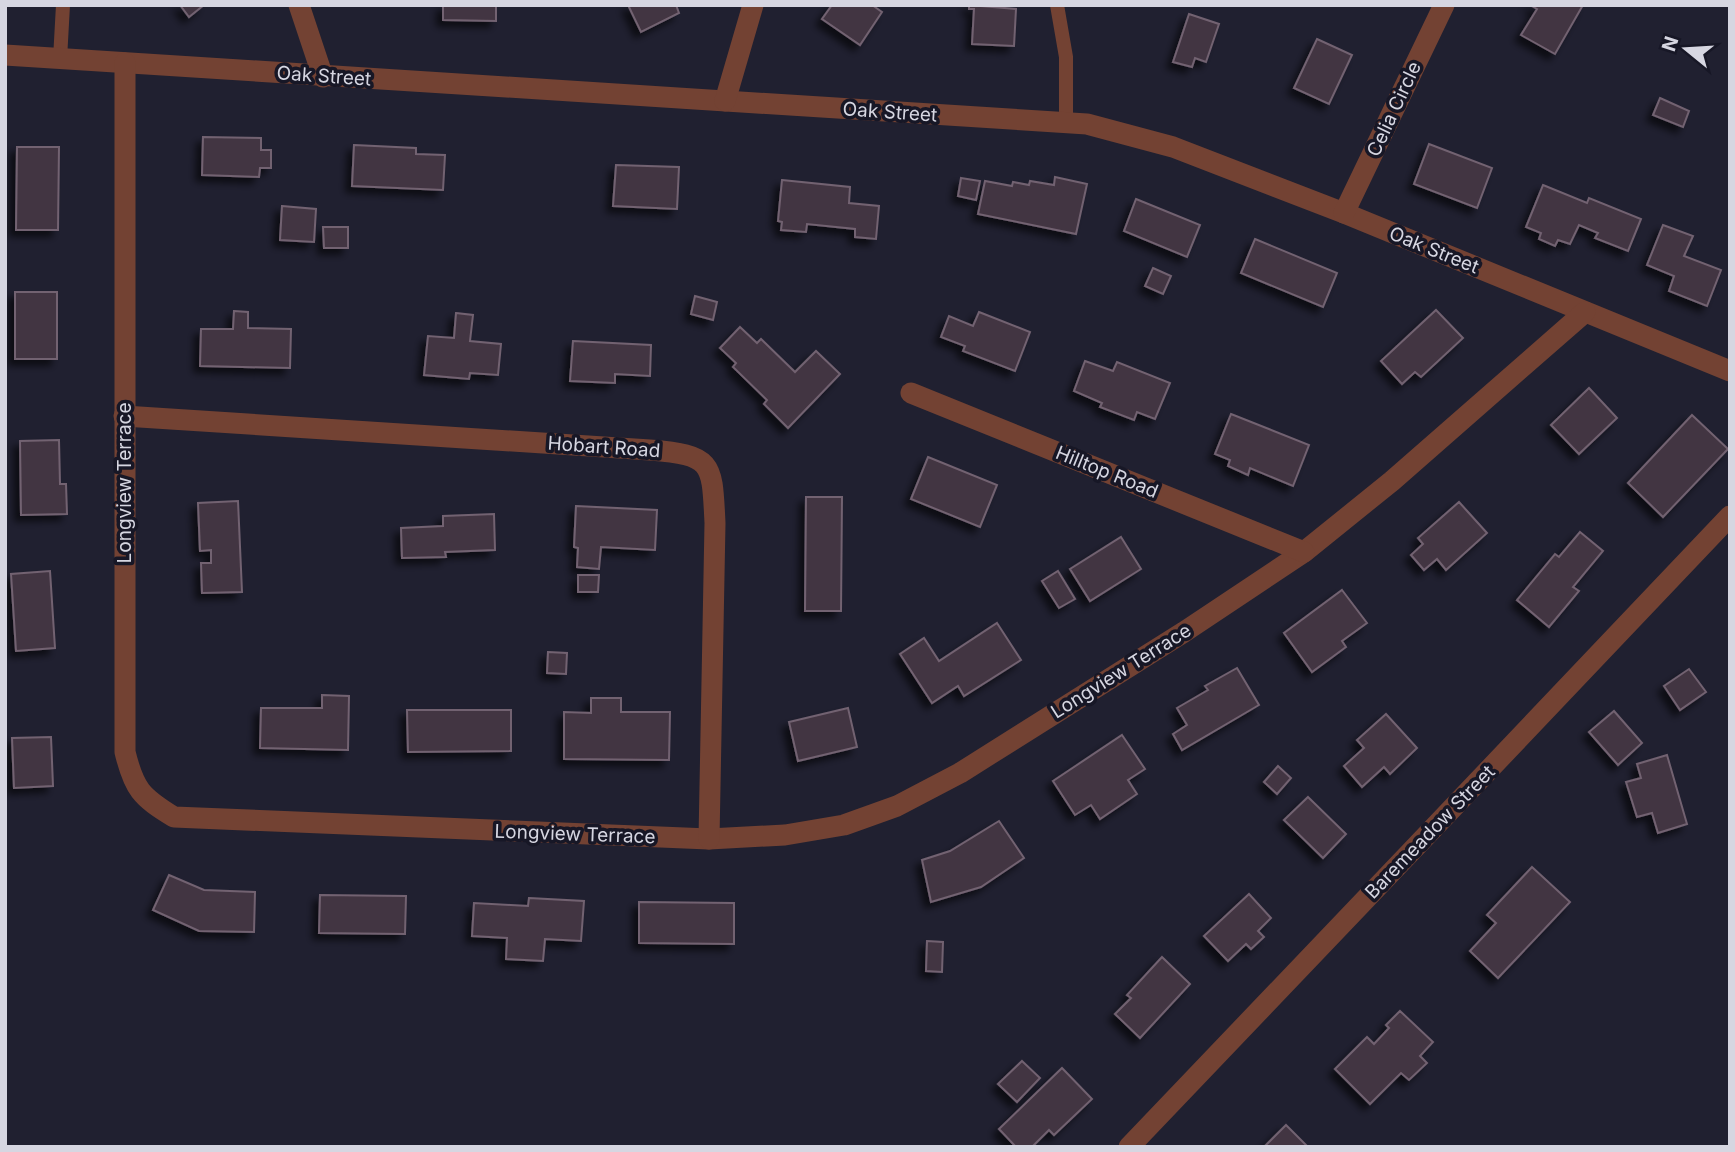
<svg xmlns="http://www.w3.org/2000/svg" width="1735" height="1152" font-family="Inter,sans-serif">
<defs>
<filter id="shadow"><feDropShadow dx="-6" dy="6" stdDeviation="3.5" flood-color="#0009"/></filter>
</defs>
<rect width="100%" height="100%" fill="#202030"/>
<!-- building -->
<g fill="#433542" stroke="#726271" stroke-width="2" filter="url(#shadow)">
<path d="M 180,5 L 204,5 L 189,17 Z"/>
<path d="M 443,5 L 496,5 L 496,21 L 443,20 Z"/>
<path d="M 628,5 L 676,5 L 679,13 L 641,32 Z"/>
<path d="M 832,5 L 872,5 L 882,12 L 860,45 L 822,19 Z"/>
<path d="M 969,5 L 1016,9 L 1014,46 L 972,44 L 974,9 L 969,9 Z"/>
<path d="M 1530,5 L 1583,5 L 1555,54 L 1521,35 L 1537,9 Z"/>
<path d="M 1189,14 L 1219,24 L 1206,62 L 1195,58 L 1192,67 L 1173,62 Z"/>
<path d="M 1317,39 L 1352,55 L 1329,104 L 1294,88 Z"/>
<path d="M 1660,98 L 1689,111 L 1683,127 L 1653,115 Z"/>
<path d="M 203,137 L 261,138 L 261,150 L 271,150 L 271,168 L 260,168 L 259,177 L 202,175 Z"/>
<path d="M 1429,144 L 1492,168 L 1477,208 L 1414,184 Z"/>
<path d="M 354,145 L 416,148 L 416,154 L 445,155 L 443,190 L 352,186 Z"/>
<path d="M 17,147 L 59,147 L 58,230 L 16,230 Z"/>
<path d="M 616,165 L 679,167 L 677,209 L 613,206 Z"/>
<path d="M 1055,177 L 1087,184 L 1076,234 L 978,214 L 985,181 L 1012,186 L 1013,182 L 1029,185 L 1030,181 L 1054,185 Z"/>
<path d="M 961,178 L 980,181 L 976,200 L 958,196 Z"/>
<path d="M 782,180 L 850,187 L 849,203 L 879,206 L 876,239 L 855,237 L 855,229 L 807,224 L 806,232 L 781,230 L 782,222 L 778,221 Z"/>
<path d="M 1543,185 L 1587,203 L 1589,198 L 1641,219 L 1628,251 L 1595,238 L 1598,233 L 1579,225 L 1570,244 L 1558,240 L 1555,246 L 1539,239 L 1541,233 L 1526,227 Z"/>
<path d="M 1136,199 L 1200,225 L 1187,257 L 1124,231 Z"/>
<path d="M 282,206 L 316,209 L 314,242 L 280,240 Z"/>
<path d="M 1663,225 L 1693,236 L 1684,256 L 1721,270 L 1707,306 L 1669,291 L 1674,276 L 1647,265 Z"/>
<path d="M 323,227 L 348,227 L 348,248 L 324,248 Z"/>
<path d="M 1255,239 L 1337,273 L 1323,307 L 1241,273 Z"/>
<path d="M 1153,268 L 1171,276 L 1163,294 L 1145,286 Z"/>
<rect x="15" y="292" width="42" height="67"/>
<path d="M 695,296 L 717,302 L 713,320 L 691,314 Z"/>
<path d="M 1436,310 L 1463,338 L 1421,377 L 1415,372 L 1402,384 L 1381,361 Z"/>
<path d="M 234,311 L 248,312 L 248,328 L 291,329 L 290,368 L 200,366 L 201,329 L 233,329 Z"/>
<path d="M 979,312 L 1030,332 L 1015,371 L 963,351 L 965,346 L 941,337 L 949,316 L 973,326 Z"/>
<path d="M 456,313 L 473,315 L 470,341 L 501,344 L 498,375 L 470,373 L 469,379 L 424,375 L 428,336 L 454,338 Z"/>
<path d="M 740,327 L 757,343 L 761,339 L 795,372 L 816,351 L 840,374 L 788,428 L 764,404 L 767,400 L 733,367 L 736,363 L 720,348 Z"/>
<path d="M 573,341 L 651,345 L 650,376 L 615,374 L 615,383 L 570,381 Z"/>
<path d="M 1085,361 L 1113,371 L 1117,362 L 1170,383 L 1155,419 L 1137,412 L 1134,420 L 1100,407 L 1102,403 L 1074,391 Z"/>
<path d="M 1589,388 L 1617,418 L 1579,454 L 1551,425 Z"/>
<path d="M 1231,414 L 1309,445 L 1293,486 L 1250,468 L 1248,475 L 1228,466 L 1230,460 L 1215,454 Z"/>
<path d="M 1692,415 L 1728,449 L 1663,517 L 1628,483 Z"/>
<path d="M 59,440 L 60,484 L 66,484 L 67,514 L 21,515 L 20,441 Z"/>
<path d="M 928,457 L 997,485 L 980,527 L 911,499 Z"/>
<path d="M 806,497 L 842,497 L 841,611 L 805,611 Z"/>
<path d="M 238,501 L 242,592 L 202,593 L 201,563 L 211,563 L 211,550 L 200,551 L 198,503 Z"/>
<path d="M 1459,502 L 1487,533 L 1446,570 L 1437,559 L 1424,570 L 1411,555 L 1423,544 L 1418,538 Z"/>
<path d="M 576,506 L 657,510 L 655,550 L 601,547 L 599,569 L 577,567 L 578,548 L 574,547 Z"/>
<path d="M 494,514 L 495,550 L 445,552 L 446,557 L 402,558 L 401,528 L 443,526 L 443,516 Z"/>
<path d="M 1580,532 L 1603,551 L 1573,587 L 1579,591 L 1549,627 L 1517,600 L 1555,554 L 1559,557 Z"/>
<path d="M 1121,537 L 1141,569 L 1090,601 L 1070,569 Z"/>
<path d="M 50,571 L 55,648 L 16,651 L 11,574 Z"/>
<path d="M 1058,571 L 1075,599 L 1059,608 L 1042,581 Z"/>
<path d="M 578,575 L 599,575 L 598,592 L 578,592 Z"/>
<path d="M 1342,590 L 1367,623 L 1342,641 L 1346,647 L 1312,672 L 1284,633 Z"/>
<path d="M 997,623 L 1021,660 L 964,696 L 958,686 L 932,703 L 900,654 L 924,638 L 939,661 Z"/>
<path d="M 548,652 L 567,653 L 566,674 L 547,673 Z"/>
<path d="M 1237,668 L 1259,705 L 1182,750 L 1173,734 L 1187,725 L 1177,708 L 1208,690 L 1205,686 Z"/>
<path d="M 1689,669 L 1706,692 L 1680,710 L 1664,686 Z"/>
<path d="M 322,695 L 349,696 L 348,750 L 260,748 L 261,708 L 322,708 Z"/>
<path d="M 591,698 L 621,698 L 621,712 L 670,712 L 669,760 L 564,759 L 564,712 L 591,713 Z"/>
<path d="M 848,708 L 857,747 L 798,761 L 789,722 Z"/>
<path d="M 407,710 L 511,710 L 511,751 L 408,752 Z"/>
<path d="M 1614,711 L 1642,743 L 1618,765 L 1589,732 Z"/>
<path d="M 1386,714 L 1417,748 L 1390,774 L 1384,767 L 1362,787 L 1344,766 L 1364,748 L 1357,740 Z"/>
<path d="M 1122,735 L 1145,769 L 1128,780 L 1137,794 L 1100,819 L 1091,805 L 1075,815 L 1053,781 Z"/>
<path d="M 51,737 L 53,786 L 14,788 L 12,738 Z"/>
<path d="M 1667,755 L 1687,824 L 1658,833 L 1652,813 L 1637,817 L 1626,782 L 1641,778 L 1637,764 Z"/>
<path d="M 1278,766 L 1291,778 L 1277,794 L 1264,782 Z"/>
<path d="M 1308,797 L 1346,834 L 1323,858 L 1284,820 Z"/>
<path d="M 999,821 L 1024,858 L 981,887 L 931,902 L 922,860 L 950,851 Z"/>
<path d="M 1532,867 L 1570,902 L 1498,978 L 1470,951 L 1496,923 L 1487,915 Z"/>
<path d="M 169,875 L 204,890 L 255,892 L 254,932 L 199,931 L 153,910 Z"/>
<path d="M 1249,894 L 1271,918 L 1258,931 L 1264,937 L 1251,949 L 1246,944 L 1228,961 L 1204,936 Z"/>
<path d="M 320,895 L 406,896 L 405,934 L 319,933 Z"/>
<path d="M 529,898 L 584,901 L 581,941 L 545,939 L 543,961 L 506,959 L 507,938 L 472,936 L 474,903 L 528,906 Z"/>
<path d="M 639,902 L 734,903 L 734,944 L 639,943 Z"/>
<path d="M 927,941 L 943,942 L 942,972 L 926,971 Z"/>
<path d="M 1162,957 L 1190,984 L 1140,1038 L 1115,1014 L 1131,998 L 1127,995 Z"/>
<path d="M 1400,1011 L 1433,1042 L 1420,1056 L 1427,1063 L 1409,1080 L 1401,1073 L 1370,1104 L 1335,1069 L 1367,1037 L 1374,1044 L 1389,1028 L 1386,1025 Z"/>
<path d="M 1022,1061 L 1040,1078 L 1017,1102 L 998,1084 Z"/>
<path d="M 1062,1068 L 1092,1099 L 1054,1135 L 1049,1130 L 1032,1147 L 1016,1147 L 999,1129 Z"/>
<path d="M 1286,1125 L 1308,1147 L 1264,1147 Z"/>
</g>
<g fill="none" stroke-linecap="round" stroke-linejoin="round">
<!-- lane -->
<g stroke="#734233" stroke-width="14">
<path d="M 1057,5 L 1066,57 L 1066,123"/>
<path d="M 60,59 L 63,5"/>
</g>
<!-- street -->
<g stroke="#734233" stroke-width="21">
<path d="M 299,5 L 323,77"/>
<path d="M 5,55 L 1087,124 L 1173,147 L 1344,213 L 1730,371"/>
<path d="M 125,63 L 125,752 C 134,789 141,797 174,817 L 709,839 L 785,835 L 844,825 L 897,806 L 960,773 L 1184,632 L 1304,552 L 1392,481 L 1585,312"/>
<path d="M 725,101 L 753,5"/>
<path d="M 1344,213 L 1444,5"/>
<path d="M 911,393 L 1304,552"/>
<path d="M 124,416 L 650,450 C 714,455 712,463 715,523 L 709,839"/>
<path d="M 1129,1147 C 1330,937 1530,727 1730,516"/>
</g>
</g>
<g text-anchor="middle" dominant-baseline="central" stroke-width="7" stroke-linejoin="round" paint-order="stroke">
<!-- street labels -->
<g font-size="19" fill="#d6d6e1" stroke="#171726">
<text transform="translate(324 76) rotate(4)">Oak Street</text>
<text transform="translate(1394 109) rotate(-65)">Celia Circle</text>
<text transform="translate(890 112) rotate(4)">Oak Street</text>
<text transform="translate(1434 250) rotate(22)">Oak Street</text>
<text transform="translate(604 447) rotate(4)">Hobart Road</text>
<text transform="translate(1107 472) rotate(22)">Hilltop Road</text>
<text transform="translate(124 483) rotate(-90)">Longview Terrace</text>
<text transform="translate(1121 671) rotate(-32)">Longview Terrace</text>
<text transform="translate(1430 832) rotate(-46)">Baremeadow Street</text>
<text transform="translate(575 834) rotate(2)">Longview Terrace</text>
</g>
</g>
<!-- border -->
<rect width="1735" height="1152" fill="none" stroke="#d6d6e1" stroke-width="14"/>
<!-- north arrow -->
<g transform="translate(1686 49) rotate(288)" stroke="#171726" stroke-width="5" paint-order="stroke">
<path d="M0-5L12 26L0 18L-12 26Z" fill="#d6d6e1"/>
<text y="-10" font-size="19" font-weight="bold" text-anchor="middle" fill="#d6d6e1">N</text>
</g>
</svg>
